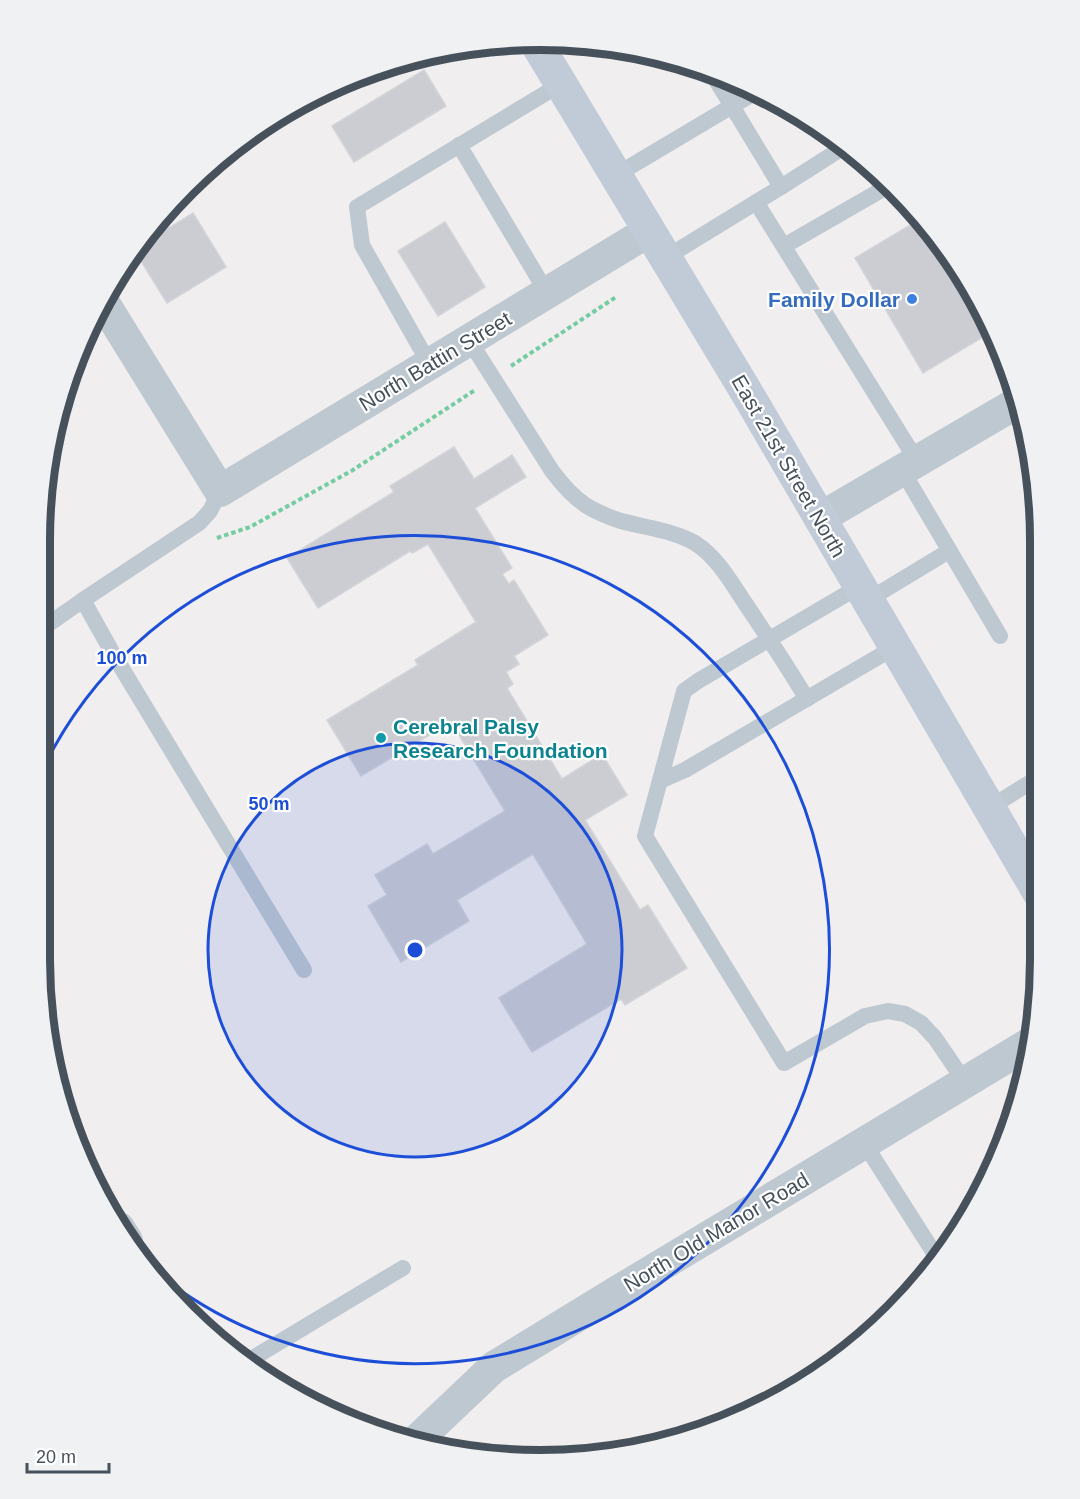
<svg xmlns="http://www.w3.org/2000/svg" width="1080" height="1499" font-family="Arial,sans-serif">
<rect width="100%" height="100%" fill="#f0eeee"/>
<!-- building -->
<g fill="#cbcdd3" stroke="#d2d4d9" stroke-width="1.5">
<path d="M 424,70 L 446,106 L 354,162 L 332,126 Z"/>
<path d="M 193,213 L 226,267 L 167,303 L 136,253 L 143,244 Z"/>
<path d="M 922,218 L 989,319 L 993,331 L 923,373 L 855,258 Z"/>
<path d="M 445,222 L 485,287 L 438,316 L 398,251 Z"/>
<path d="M 454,447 L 474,479 L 512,455 L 526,477 L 475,508 L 512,568 L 502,574 L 509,584 L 514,580 L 548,635 L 514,656 L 519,664 L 506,672 L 513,684 L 507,688 L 562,779 L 602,754 L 627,795 L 585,820 L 640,910 L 648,905 L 687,968 L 625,1005 L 621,999 L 532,1052 L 499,998 L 587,944 L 533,854 L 457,900 L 469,921 L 401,962 L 368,906 L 387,895 L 375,875 L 427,844 L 433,854 L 505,811 L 451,722 L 361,776 L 327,720 L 418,665 L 415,660 L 476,622 L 428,544 L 412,553 L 410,551 L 318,608 L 287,558 L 394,492 L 390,486 Z"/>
</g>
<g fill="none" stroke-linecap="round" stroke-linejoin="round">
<!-- path -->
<g stroke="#74cca2" stroke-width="4" stroke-dasharray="4.5 3" stroke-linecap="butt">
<path d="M 511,366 L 616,297"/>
<path d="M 217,538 L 250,527 L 353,470 L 475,390"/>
</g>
<!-- service -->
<g stroke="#bec8d0" stroke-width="16">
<path d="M 459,145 L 547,293"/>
<path d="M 616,175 L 732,106 L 711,72"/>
<path d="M 781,187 L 847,145"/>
<path d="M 756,202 L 917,461"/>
<path d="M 784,246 L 890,185"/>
<path d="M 665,258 L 781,187 L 732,106 L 759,90"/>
<path d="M 469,340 L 552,471 C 561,483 571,495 584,504 C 592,510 611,518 621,521 C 646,528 672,530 695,543 C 717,557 731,582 745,603 C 766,634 787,666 807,699"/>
<path d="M 430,365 L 362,245 L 357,207 L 561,84"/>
<path d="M 902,470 L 1000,636"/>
<path d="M 860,586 L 698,681 L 684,691 L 645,836 L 784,1063 L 865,1016 L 888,1011 L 905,1014 L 921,1023 L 935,1038 L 965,1082"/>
<path d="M 83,600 L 112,652 L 304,970"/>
<path d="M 868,600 L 949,551"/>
<path d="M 39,633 L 46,626 L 83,600 L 199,523 L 210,511 L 220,491"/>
<path d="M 660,781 L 685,770 L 895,647"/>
<path d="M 989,808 L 1039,777"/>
<path d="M 864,1143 L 936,1256"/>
<path d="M 248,1361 L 403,1268"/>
</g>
<!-- minor -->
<g stroke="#bec8d0" stroke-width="32">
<path d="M 102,300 L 220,491 L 649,231"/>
<path d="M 820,518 L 1015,404"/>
<path d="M 119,1228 L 127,1241"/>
<path d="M 416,1441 L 494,1367 L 615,1293 L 1032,1042"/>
</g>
<!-- secondary -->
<path stroke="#c0cbd7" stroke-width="33" d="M 535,41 L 750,398 L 1039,893"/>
</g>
<!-- distance rings -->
<circle cx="415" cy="950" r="207" fill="#1d4ed8" fill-opacity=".12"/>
<g fill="none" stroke="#1d4ed8" stroke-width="3">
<circle cx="415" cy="950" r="207"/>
<path d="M40 775A414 414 0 1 1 152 1269"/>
</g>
<!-- markers -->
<circle fill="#3f7fe0" stroke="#fff" stroke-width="2" cx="912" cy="299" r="6"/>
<circle fill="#0f9aa8" stroke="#fff" stroke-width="2" cx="381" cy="738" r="6"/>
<g text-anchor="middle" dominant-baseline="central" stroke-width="4.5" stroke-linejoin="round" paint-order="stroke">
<!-- shop labels -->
<g font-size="21" font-weight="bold" fill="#366cbe" stroke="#fff" text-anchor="end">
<text x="900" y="299">Family Dollar</text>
</g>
<!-- street labels -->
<g font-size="21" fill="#46515b" stroke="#fff">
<text transform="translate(435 361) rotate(-31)">North Battin Street</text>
<text transform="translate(789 466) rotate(60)">East 21st Street North</text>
<text transform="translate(716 1232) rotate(-31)">North Old Manor Road</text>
</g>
<!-- culture labels -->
<g font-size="21" font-weight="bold" fill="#0d838f" stroke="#fff" text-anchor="start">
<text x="393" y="726">Cerebral Palsy<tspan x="393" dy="24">Research Foundation</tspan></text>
</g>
</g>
<!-- crop -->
<path d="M0 0H1080V1499H0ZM540 50H540A490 490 0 0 1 1030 540V960A490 490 0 0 1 540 1450H540A490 490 0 0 1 50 960V540A490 490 0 0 1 540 50Z" fill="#f0f1f2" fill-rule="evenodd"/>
<path fill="none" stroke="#46515b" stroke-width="8" d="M540 50H540A490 490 0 0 1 1030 540V960A490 490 0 0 1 540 1450H540A490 490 0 0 1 50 960V540A490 490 0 0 1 540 50Z"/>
<circle cx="415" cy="950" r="9" fill="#1d4ed8" stroke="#fff" stroke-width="3"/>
<g font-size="18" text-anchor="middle" font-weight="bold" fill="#1d4ed8" stroke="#fff" stroke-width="4.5" stroke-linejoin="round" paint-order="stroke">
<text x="122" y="664">100 m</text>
<text x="269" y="810">50 m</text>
</g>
<!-- scale -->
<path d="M27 1463v9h82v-9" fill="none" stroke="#46515b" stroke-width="3"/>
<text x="36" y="1463" font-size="18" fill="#46515b" stroke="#ffffff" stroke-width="4.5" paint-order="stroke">20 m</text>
</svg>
